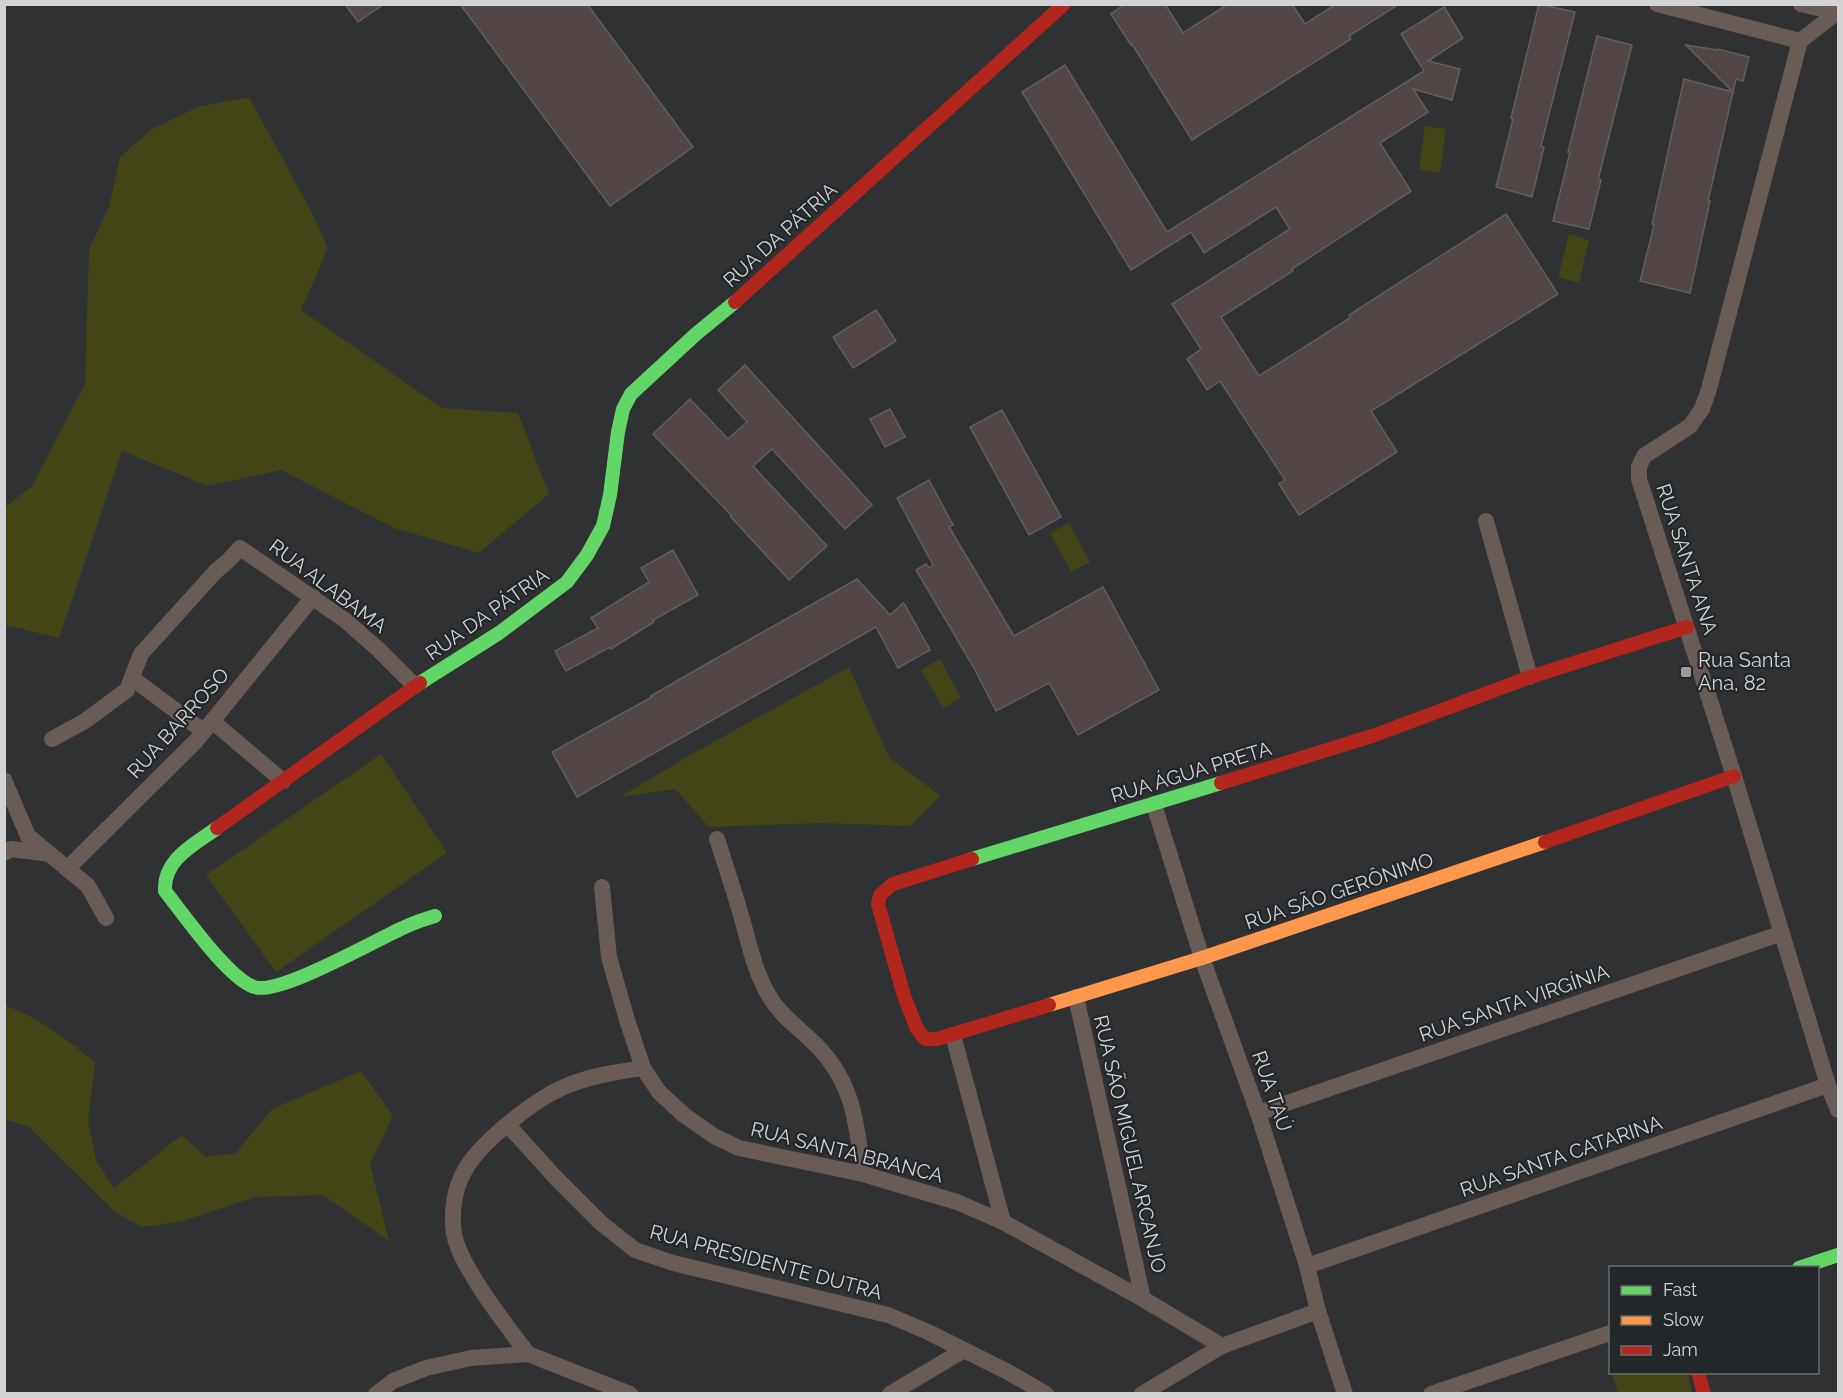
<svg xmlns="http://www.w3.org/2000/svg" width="1843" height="1398" font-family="Raleway,sans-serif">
<rect width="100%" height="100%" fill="#2f3133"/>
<!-- green -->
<g fill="#424416">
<path d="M 249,97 L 309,207 L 328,248 L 301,310 L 442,408 L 518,413 L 549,494 L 479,553 L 394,528 L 281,470 L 208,486 L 122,451 L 59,638 L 5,625 L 5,507 L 32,486 L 85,384 L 89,249 L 109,207 L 120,157 L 152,129 L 198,107 Z"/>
<path d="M 1425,126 L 1446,129 L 1440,173 L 1419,170 Z"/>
<path d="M 1569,234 L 1589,240 L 1579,283 L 1558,277 Z"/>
<path d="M 1069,523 L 1090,562 L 1071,572 L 1050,533 Z"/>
<path d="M 940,659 L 961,698 L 943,708 L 921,670 Z"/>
<path d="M 849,667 L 889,757 L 941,796 L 910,826 L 822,823 L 709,827 L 675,789 L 620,797 L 692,754 Z"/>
<path d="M 381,754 L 447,853 L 276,972 L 206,875 Z"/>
<path d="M 4,1005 C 39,1017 67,1040 95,1062 L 88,1122 L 96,1160 L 114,1188 L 182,1135 L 206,1157 L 236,1153 L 272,1109 L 361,1071 L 393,1116 L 370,1164 L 389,1241 L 323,1195 L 255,1197 L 180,1222 L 141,1227 L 114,1211 L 29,1127 L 5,1119 Z"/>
<path d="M 1612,1373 L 1688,1373 L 1692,1393 L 1618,1393 Z"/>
</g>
<!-- building -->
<g fill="#534647" stroke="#606061" stroke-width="1.5">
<path d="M 345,4 L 384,4 L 358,22 Z"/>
<path d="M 460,4 L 587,4 L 693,147 L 610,206 Z"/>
<path d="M 1125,4 L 1165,4 L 1183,33 L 1228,4 L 1292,4 L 1305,24 L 1336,4 L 1399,4 L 1349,36 L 1351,39 L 1192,140 L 1132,44 L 1131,45 L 1111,14 Z"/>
<path d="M 1539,4 L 1575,12 L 1541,146 L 1544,147 L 1532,197 L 1496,187 L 1513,119 L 1511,118 Z"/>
<path d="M 1444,7 L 1463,38 L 1428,61 L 1460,69 L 1452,100 L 1413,89 L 1428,112 L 1380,143 L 1411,191 L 1292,269 L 1293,271 L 1221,317 L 1259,376 L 1350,318 L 1349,315 L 1506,214 L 1558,294 L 1371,411 L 1397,452 L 1299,515 L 1279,484 L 1285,480 L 1220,381 L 1207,390 L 1187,359 L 1201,349 L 1172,304 L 1290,229 L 1276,207 L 1204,253 L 1191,232 L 1131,270 L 1022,92 L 1065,65 L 1167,232 L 1424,71 L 1401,34 Z"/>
<path d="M 1597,36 L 1632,45 L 1598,180 L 1601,180 L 1589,229 L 1553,221 L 1570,152 L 1568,152 Z"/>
<path d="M 1686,45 L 1717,50 L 1718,49 L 1749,57 L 1743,81 L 1736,79 L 1708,201 L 1710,201 L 1690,293 L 1640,281 L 1654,225 L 1652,224 L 1684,79 L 1733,92 Z"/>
<path d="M 876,310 L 896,341 L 853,368 L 833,337 Z"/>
<path d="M 745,365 L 872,505 L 845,529 L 772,449 L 753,466 L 827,546 L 789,580 L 730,516 L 731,515 L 653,434 L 690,399 L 728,439 L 747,422 L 718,390 Z"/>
<path d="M 890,409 L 905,437 L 885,447 L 870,419 Z"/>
<path d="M 1002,410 L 1061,517 L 1029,535 L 970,427 Z"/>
<path d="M 929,480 L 953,525 L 949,527 L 1014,636 L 1103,587 L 1159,690 L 1078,735 L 1049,683 L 996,711 L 973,666 L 916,570 L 926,564 L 929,568 L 933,565 L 897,498 Z"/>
<path d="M 673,550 L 698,595 L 653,620 L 654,622 L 611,649 L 610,647 L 566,671 L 555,651 L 598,628 L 591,618 L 649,582 L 641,568 Z"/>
<path d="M 857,579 L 890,615 L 903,603 L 905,605 L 930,650 L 898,668 L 876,627 L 577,797 L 552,752 L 652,697 L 651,696 L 701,667 Z"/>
</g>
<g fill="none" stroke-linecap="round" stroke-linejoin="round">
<!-- street -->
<g stroke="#695b56" stroke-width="16">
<path d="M 1657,4 L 1800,41"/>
<path d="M 1801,4 L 1838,13"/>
<path d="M 1800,41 L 1709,389 L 1702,409 L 1690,426 L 1644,456 L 1639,467 L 1639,479 L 1734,776 L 1828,1085 L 1838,1110"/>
<path d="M 1800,41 L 1835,14"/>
<path d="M 1486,521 L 1530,677"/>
<path d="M 132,678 L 203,731"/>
<path d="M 212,721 L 283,781"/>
<path d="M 52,739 L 85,721 L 127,690 L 141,654 L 216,571 L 228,561 L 240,548 L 345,620 L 379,650 L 415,686"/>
<path d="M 4,780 L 28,836 L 88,886 L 106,918"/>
<path d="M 1154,805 L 1202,958 L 1258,1113 L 1307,1266 L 1318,1311 L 1345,1394"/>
<path d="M 717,839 C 726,867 735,894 743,922 C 750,948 756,976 771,999 C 783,1018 803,1031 819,1048 C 854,1085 857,1126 863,1174"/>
<path d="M 4,853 L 11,849 L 50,854"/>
<path d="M 67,869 L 196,741 L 313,597"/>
<path d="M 602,887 L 609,957 L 627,1020 L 643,1068 L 659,1092 L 684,1115 L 714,1136 L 739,1148 L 863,1174 L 957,1202 L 1003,1222 L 1143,1299 L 1222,1346"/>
<path d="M 1076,997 L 1143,1299"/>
<path d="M 953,1035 L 1003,1222"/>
<path d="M 1258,1113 L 1782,933"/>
<path d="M 508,1125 L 555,1177 L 601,1223 L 635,1250 L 673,1263 L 888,1315 L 928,1332 L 1010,1373 L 1046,1394"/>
<path d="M 1307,1266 L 1828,1085"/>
<path d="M 528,1354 C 507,1326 460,1267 454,1234 C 451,1214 454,1189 464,1172 C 479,1143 534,1100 564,1087 C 588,1076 617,1072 643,1068"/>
<path d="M 376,1394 L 393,1381 L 426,1368 L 471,1358 L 528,1354 L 630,1394"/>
<path d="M 890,1394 L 964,1350"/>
<path d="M 1142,1394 L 1222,1346 L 1318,1311"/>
<path d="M 1431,1394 L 1610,1333"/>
</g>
<!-- fast -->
<g stroke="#63d668" stroke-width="14">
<path d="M 420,683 L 499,633 L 567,582 L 587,555 L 603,526 L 610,495 L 618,432 L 623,409 L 631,394 L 696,334 L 735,302"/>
<path d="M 217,828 C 194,845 163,859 165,891 C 184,915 228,978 254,987 C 279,996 377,939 405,927 C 415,922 425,919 435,916"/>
<path d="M 972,859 L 1221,783"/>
<path d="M 1799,1268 L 1838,1255"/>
</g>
<!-- slow -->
<path stroke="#ff974d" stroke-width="14" d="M 1049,1005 L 1202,958 L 1545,842"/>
<!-- jam -->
<g stroke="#b3261e" stroke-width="14">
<path d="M 735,302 L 1064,4"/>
<path d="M 1221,783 L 1375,735 L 1530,677 L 1687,627"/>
<path d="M 217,828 L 420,683"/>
<path d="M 1545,842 L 1734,776"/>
<path d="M 972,859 L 893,884 L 880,895 L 878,904 L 904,996 L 917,1029 L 925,1039 L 937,1039 L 1049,1005"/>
<path d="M 1698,1372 L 1704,1394"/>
</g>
</g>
<!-- markers -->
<rect fill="#999a9c" stroke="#24272a" stroke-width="2" x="1680" y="666" width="12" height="12" rx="3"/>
<g text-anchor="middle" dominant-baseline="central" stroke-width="4.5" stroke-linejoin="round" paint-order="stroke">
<!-- street labels -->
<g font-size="20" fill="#d2d3d5" stroke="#24272a">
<text transform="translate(780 235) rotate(-42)">RUA DA PÁTRIA</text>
<text transform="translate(1687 559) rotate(72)">RUA SANTA ANA</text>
<text transform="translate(328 586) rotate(37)">RUA ALABAMA</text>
<text transform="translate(487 614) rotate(-35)">RUA DA PÁTRIA</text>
<text transform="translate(178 723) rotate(-48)">RUA BARROSO</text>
<text transform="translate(1191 772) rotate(-17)">RUA ÁGUA PRETA</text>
<text transform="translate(1339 891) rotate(-19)">RUA SÃO GERÔNIMO</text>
<text transform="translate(1514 1003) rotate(-19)">RUA SANTA VIRGÍNIA</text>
<text transform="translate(1272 1091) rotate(71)">RUA TAÚ</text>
<text transform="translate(1130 1144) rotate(77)">RUA SÃO MIGUEL ARCANJO</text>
<text transform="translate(847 1152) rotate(14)">RUA SANTA BRANCA</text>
<text transform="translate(1561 1156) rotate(-19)">RUA SANTA CATARINA</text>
<text transform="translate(766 1262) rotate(15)">RUA PRESIDENTE DUTRA</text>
</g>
<!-- poi labels -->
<g font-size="20" fill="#d2d3d5" stroke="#24272a" text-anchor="start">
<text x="1698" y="660">Rua Santa<tspan x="1698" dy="23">Ana, 82</tspan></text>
</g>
</g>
<!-- border -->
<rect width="1843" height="1398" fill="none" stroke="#d2d3d5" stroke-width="12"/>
<!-- legend -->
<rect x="1609" y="1266" width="210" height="108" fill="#24272a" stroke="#6a6c6e" stroke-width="1.5"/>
<rect x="1621" y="1286" width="30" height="9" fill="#63d668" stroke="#6a6c6e" stroke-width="1.5"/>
<text x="1663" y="1296" font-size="18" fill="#d2d3d5">Fast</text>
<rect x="1621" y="1316" width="30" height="9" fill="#ff974d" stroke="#6a6c6e" stroke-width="1.5"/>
<text x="1663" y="1326" font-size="18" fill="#d2d3d5">Slow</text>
<rect x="1621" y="1346" width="30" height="9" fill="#b3261e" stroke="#6a6c6e" stroke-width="1.5"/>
<text x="1663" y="1356" font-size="18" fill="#d2d3d5">Jam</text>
</svg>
